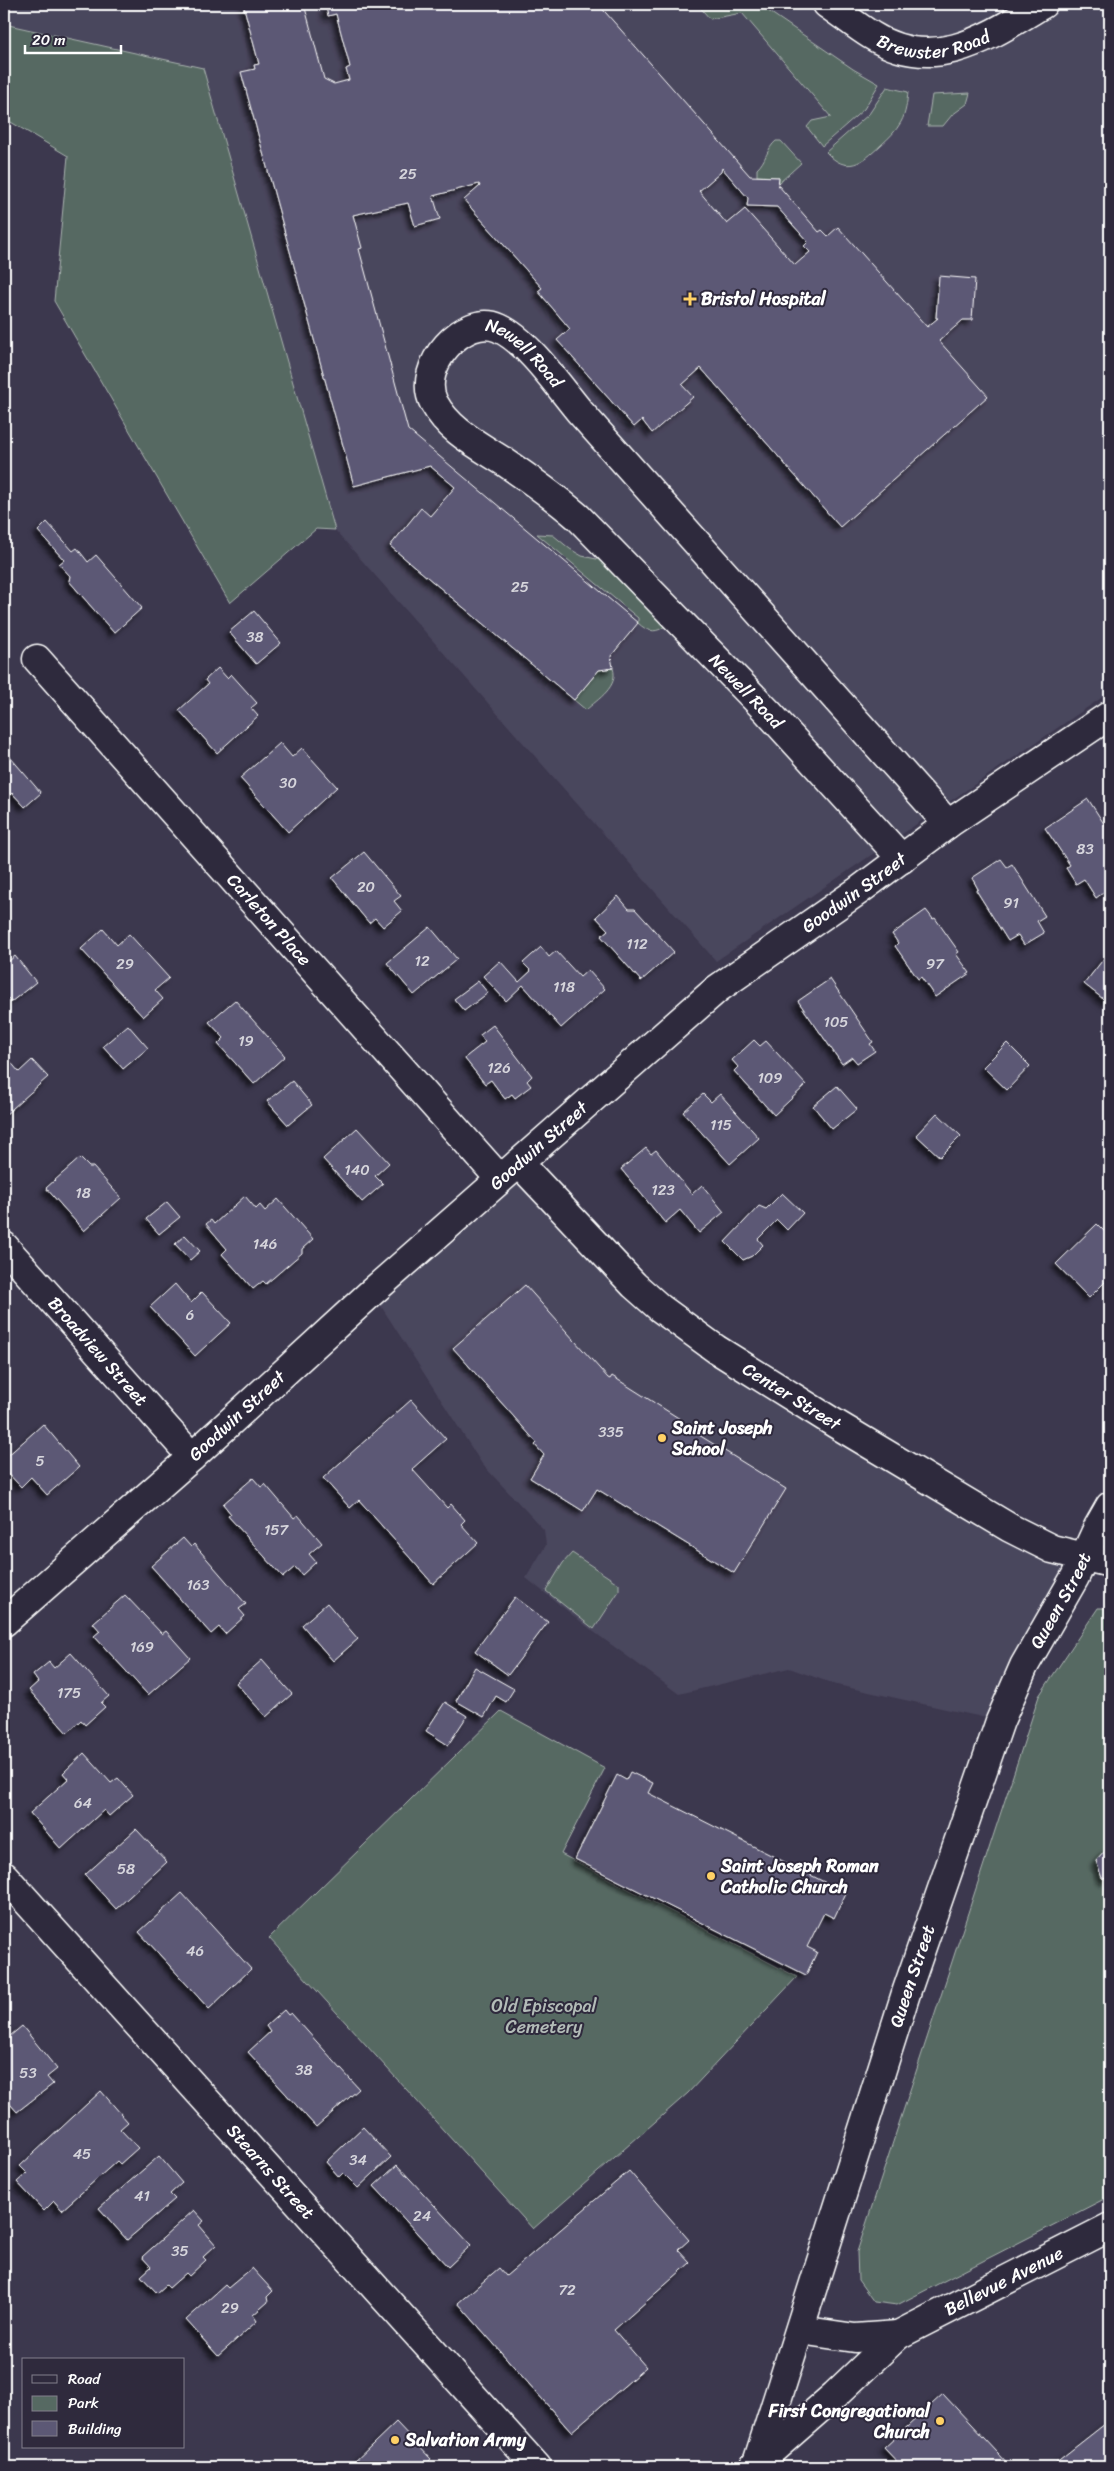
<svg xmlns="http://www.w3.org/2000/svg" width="1114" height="2471" font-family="Sriracha,sans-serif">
<defs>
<filter id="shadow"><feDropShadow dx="-4.5" dy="4.5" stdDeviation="2.5" flood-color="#0009"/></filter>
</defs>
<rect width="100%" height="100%" fill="#3c384e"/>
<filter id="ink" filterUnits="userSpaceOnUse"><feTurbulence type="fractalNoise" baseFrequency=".02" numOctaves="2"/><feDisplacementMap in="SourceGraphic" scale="10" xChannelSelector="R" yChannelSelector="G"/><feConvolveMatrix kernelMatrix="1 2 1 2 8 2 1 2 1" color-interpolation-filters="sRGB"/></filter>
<g filter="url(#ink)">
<!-- built -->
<g fill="#4a465d">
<path d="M 4,4 L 1108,4 L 1110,10 L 1110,692 L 716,961 L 335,530 L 203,68 L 4,24 Z"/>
<path d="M 519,1163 L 648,1297 L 1084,1557 L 1000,1721 L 837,1685 L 789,1668 L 679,1694 L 594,1632 L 526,1578 L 546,1545 L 544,1530 L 482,1464 L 372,1292 Z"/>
</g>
<!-- green -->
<g fill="#566962" stroke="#aab4b0">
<path d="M 697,4 L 758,4 L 853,69 L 879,84 L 864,109 L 822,146 L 807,127 L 812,121 L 831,117 L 742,13 L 710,19 Z"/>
<path d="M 4,24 L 203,68 L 335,530 L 316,529 L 230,603 L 54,301 L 68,156 L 4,118 Z"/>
<path d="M 887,87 L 908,92 C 907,102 906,113 901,122 C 896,131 889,138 881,145 C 862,163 847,175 826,152 L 869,114 Z"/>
<path d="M 970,93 L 967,104 L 952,115 L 943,126 L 927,126 L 932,95 Z"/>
<path d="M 776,141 L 781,141 L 801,163 L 779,183 L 779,177 L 757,176 L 757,169 C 766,161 767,148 776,141 Z"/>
<path d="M 537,534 L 553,535 L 570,549 L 582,556 L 645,569 L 681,610 C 667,624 657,641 638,623 L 638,618 Z"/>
<path d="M 613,668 C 619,687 598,699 586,710 L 574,700 L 599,670 Z"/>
<path d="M 572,1553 L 619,1584 L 619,1591 L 594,1629 L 546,1591 L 563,1563 Z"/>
<path d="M 1098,1608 L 1110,1608 L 1110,2196 L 897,2305 L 874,2302 L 858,2280 L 857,2252 L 1039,1696 Z"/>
<path d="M 501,1711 L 605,1768 L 561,1854 L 797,1977 L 688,2093 L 533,2229 L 269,1938 Z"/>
</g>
<!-- building -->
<g fill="#5c5875" stroke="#fff" fill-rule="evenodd" filter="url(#shadow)">
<path d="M 243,4 L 304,4 L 324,79 L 334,84 L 349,80 L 346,69 L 350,67 L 336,14 L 328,16 L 326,7 L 333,4 L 598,4 L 750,176 L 779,177 L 778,185 L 819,232 L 822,230 L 828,236 L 838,227 L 927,327 L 938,318 L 936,318 L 939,276 L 975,279 L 972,320 L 963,320 L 939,341 L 988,396 L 840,527 L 701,368 L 682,385 L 693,397 L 652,433 L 642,420 L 634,427 L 557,340 L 570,329 L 538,291 L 542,288 L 464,200 L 480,186 L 479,184 L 433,196 L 440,219 L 415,226 L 408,203 L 353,215 L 362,248 L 359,249 L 408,430 L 638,623 L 611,656 L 613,668 L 599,670 L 574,700 L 390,546 L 421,508 L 430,516 L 455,487 L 430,466 L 354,486 L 241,72 L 255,69 L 254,65 L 259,64 ZM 722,168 L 748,198 L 747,206 L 777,207 L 808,242 L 804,246 L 810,252 L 795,265 L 745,209 L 727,224 L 699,191 L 721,172 Z"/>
<path d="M 47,522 L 73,551 L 77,548 L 88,562 L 96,555 L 142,608 L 114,633 L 69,581 L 70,576 L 59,564 L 64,560 L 38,531 Z"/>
<path d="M 254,611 L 281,643 L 256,664 L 229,632 Z"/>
<path d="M 218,668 L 227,678 L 231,674 L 257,703 L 251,708 L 258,716 L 217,753 L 179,710 L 208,684 L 205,680 Z"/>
<path d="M 280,743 L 292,757 L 302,748 L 337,787 L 288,832 L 240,778 Z"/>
<path d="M 4,750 L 41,793 L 25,807 L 12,793 L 4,800 Z"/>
<path d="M 1088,799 L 1110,833 L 1110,888 L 1096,898 L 1084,879 L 1076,884 L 1066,868 L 1070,865 L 1045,828 Z"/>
<path d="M 364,852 L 401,896 L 394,901 L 402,911 L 383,927 L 375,918 L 369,923 L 332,878 Z"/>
<path d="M 1001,859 L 1007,867 L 1012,864 L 1045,916 L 1037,921 L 1044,933 L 1024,945 L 1018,935 L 1008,941 L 976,890 L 978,889 L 972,878 Z"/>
<path d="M 618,896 L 629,909 L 635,909 L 674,952 L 641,981 L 601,936 L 608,930 L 596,917 Z"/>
<path d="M 926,910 L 933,919 L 935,918 L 959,952 L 956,954 L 970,973 L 935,997 L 921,977 L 918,979 L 895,946 L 898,943 L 892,934 Z"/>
<path d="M 430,927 L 457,959 L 414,995 L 387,963 Z"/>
<path d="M 103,929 L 117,945 L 129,934 L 169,978 L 155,990 L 163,999 L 143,1017 L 81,949 Z"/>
<path d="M 541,947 L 549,957 L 556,951 L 580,977 L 588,970 L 605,989 L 561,1028 L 523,985 L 506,1001 L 483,976 L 500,961 L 519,982 L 531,971 L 523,963 Z"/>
<path d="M 1109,952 L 1110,997 L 1107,1002 L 1084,984 Z"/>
<path d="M 15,956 L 36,982 L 11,1002 L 4,993 L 4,965 Z"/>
<path d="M 830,979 L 873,1042 L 870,1044 L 875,1051 L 857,1063 L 852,1057 L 842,1064 L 798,1001 Z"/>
<path d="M 478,981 L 488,993 L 464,1011 L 454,999 Z"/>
<path d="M 235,1000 L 285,1056 L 254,1084 L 218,1044 L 224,1038 L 209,1022 Z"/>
<path d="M 128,1025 L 148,1048 L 123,1069 L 103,1046 Z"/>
<path d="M 493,1025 L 532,1076 L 527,1081 L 531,1086 L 515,1098 L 512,1094 L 505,1099 L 491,1080 L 485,1084 L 465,1059 L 467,1056 L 485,1042 L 480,1035 Z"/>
<path d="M 754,1040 L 760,1046 L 766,1041 L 806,1085 L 774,1115 L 734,1071 L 738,1067 L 732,1060 Z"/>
<path d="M 1007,1043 L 1030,1066 L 1007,1090 L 983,1067 Z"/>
<path d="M 4,1054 L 19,1072 L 32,1060 L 48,1077 L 4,1116 Z"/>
<path d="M 292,1081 L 312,1105 L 288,1125 L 267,1101 Z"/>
<path d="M 837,1086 L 857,1109 L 832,1129 L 813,1106 Z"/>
<path d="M 703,1094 L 711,1102 L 720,1094 L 759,1138 L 730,1164 L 683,1112 Z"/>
<path d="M 937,1113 L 961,1136 L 940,1157 L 916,1135 Z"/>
<path d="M 357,1128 L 389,1163 L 375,1176 L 383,1184 L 362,1202 L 323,1159 Z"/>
<path d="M 646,1148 L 651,1154 L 656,1150 L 692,1194 L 702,1185 L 724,1212 L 699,1233 L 680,1210 L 665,1223 L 621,1169 Z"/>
<path d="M 80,1158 L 89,1167 L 93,1167 L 121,1198 L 84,1231 L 46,1188 Z"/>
<path d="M 782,1193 L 803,1213 L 787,1230 L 777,1220 L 758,1239 L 763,1245 L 752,1256 L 743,1260 L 725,1242 L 759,1206 L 766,1209 Z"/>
<path d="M 245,1196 L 256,1209 L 260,1205 L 265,1211 L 278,1199 L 313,1239 L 302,1249 L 302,1253 L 266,1284 L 263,1281 L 253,1289 L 222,1254 L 227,1249 L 206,1224 L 211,1220 L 214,1224 Z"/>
<path d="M 167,1202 L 180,1217 L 159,1234 L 146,1219 Z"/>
<path d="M 1097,1224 L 1110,1237 L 1110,1277 L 1089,1298 L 1056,1264 Z"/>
<path d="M 185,1235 L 200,1251 L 190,1260 L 175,1244 Z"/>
<path d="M 175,1284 L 191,1303 L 202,1292 L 231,1323 L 195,1356 L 150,1307 Z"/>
<path d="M 525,1285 L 608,1378 L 610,1379 L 612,1376 L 680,1419 L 678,1422 L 786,1489 L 734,1573 L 597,1489 L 583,1511 L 530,1478 L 544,1455 L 535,1445 L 537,1443 L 453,1348 Z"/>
<path d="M 411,1400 L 446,1439 L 412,1469 L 447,1508 L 451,1504 L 465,1520 L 461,1524 L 478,1543 L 433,1584 L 359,1500 L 350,1508 L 323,1478 Z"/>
<path d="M 43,1424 L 79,1467 L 47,1495 L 31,1477 L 21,1487 L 4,1469 L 4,1459 Z"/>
<path d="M 253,1478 L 261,1487 L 265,1484 L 294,1518 L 298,1515 L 322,1543 L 309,1554 L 316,1562 L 302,1575 L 295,1567 L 283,1577 L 228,1516 L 231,1514 L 223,1504 Z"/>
<path d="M 183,1538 L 191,1547 L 194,1544 L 246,1604 L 239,1609 L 245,1616 L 225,1634 L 219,1627 L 211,1634 L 151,1566 Z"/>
<path d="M 125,1595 L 162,1634 L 166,1631 L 190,1658 L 148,1695 L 94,1636 L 100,1631 L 93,1623 Z"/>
<path d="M 515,1597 L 548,1622 L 508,1675 L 475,1651 Z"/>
<path d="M 327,1603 L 358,1639 L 333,1661 L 302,1625 Z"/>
<path d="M 71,1653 L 109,1696 L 101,1703 L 105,1707 L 85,1725 L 81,1720 L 67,1733 L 29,1690 L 38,1682 L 33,1675 L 49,1662 L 54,1668 Z"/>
<path d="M 262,1660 L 292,1694 L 266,1717 L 236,1683 Z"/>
<path d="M 475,1667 L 514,1689 L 506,1702 L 496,1696 L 484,1717 L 456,1701 Z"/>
<path d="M 445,1702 L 467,1716 L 448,1745 L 426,1731 Z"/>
<path d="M 84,1753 L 111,1783 L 118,1778 L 133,1795 L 109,1816 L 104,1810 L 61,1849 L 30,1813 L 68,1779 L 63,1773 Z"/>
<path d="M 630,1772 L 653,1783 L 648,1793 L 846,1893 L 834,1918 L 824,1913 L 807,1947 L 817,1952 L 806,1975 L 575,1859 L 617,1775 L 626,1780 Z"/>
<path d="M 136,1829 L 167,1862 L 116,1909 L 85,1875 Z"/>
<path d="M 1107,1849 L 1110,1850 L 1110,1880 L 1102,1878 L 1096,1861 Z"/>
<path d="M 182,1893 L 251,1969 L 209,2009 L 139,1932 Z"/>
<path d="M 284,2010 L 288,2015 L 291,2013 L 359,2089 L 316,2127 L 248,2052 L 270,2032 L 266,2026 Z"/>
<path d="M 22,2026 L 57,2069 L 47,2077 L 53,2084 L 17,2112 L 4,2097 L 4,2041 Z"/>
<path d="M 101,2091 L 128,2122 L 120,2129 L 138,2148 L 120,2164 L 117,2161 L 62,2210 L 54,2201 L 44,2211 L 17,2182 L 27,2173 L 20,2166 Z"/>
<path d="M 363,2127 L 391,2157 L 358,2188 L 343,2173 L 339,2177 L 326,2162 Z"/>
<path d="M 159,2156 L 182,2183 L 170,2194 L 175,2199 L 127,2240 L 99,2208 Z"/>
<path d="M 397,2165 L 471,2245 L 448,2267 L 374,2186 Z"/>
<path d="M 629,2171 L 689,2240 L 678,2250 L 690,2263 L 614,2330 L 646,2367 L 571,2432 L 458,2303 L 499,2268 L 506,2276 Z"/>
<path d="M 194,2210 L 204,2221 L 199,2225 L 216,2245 L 203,2257 L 206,2260 L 189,2276 L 186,2273 L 169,2288 L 166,2285 L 157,2293 L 141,2276 L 151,2267 L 142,2257 Z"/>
<path d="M 252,2268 L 273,2291 L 267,2297 L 268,2302 L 253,2315 L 257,2321 L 218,2356 L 186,2320 L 225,2285 L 228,2288 Z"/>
<path d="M 943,2394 L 1011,2467 L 902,2467 L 884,2448 Z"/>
<path d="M 1110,2420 L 1110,2467 L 1050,2467 Z"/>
<path d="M 396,2422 L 431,2459 L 426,2464 L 429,2467 L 349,2467 Z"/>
</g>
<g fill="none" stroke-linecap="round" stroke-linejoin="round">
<!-- minor casing -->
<g stroke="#fff" stroke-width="31">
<g id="minor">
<path id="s1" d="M 827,4 C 842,14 856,26 871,35 C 934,75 988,37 1043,4"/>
<path id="s2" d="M 37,659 L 500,1179"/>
<path id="s3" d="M 902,859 L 768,712 L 578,517 C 555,497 531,480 506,463 C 479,445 450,432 434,403 C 415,367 465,312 499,328 C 528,341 559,387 580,412 L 948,824"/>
<path id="s4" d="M 519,1163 L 634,1285 L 660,1308 L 716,1349 L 836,1424 L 1010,1528 L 1052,1549 L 1110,1563"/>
<path id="s5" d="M 4,1246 L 192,1457"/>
<path id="s6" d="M 4,1622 L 192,1457 L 372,1292 L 717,989 L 858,891 L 948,824 L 1110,715"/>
<path id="s7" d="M 4,1876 L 537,2467"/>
<path d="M 800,2330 L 855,2338 L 898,2335"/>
<path id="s8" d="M 757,2463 L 907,1990 L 1000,1721 L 1024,1666 L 1075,1577 L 1098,1527 L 1110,1506"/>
<path id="s9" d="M 755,2465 L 835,2395 L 898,2335 L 1110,2227"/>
</g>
</g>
<!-- minor -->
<use href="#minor" stroke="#2f2a3d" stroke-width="28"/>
</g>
</g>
<!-- markers -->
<g fill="#ffd166" stroke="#2f2a3d" stroke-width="2">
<path d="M687.5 291.5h5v5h5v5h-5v5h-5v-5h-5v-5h5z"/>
<circle cx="662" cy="1438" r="5"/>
<circle cx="711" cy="1876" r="5"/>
<circle cx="940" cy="2421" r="5"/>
<circle cx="395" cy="2440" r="5"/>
</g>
<g text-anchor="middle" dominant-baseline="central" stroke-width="4" stroke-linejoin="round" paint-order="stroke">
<!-- number labels -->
<g font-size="15" fill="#d6d5dc">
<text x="408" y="174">25</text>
<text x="520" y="587">25</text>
<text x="255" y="637">38</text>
<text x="288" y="783">30</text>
<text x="1085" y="849">83</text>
<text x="366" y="887">20</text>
<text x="1011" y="903">91</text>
<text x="637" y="944">112</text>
<text x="422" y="961">12</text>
<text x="125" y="964">29</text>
<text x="935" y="964">97</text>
<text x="564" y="987">118</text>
<text x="836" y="1022">105</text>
<text x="246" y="1041">19</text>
<text x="499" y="1068">126</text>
<text x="770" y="1078">109</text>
<text x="721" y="1125">115</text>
<text x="357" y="1170">140</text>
<text x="663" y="1190">123</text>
<text x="83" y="1193">18</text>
<text x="265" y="1244">146</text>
<text x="190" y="1315">6</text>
<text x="611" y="1432">335</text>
<text x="40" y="1461">5</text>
<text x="276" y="1530">157</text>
<text x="198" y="1585">163</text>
<text x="142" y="1647">169</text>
<text x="69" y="1693">175</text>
<text x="83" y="1803">64</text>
<text x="126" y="1869">58</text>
<text x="195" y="1951">46</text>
<text x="304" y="2070">38</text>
<text x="28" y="2073">53</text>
<text x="82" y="2154">45</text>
<text x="358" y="2160">34</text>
<text x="142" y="2196">41</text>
<text x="422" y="2216">24</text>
<text x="180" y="2251">35</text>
<text x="567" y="2290">72</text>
<text x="230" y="2308">29</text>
</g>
<!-- street labels -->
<g font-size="18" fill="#fff" stroke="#2f2a3d">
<text stroke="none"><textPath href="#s1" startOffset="120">Brewster Road</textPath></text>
<text stroke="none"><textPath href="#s3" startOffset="812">Newell Road</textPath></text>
<text transform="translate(746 691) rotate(46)">Newell Road</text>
<text stroke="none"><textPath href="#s6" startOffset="1121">Goodwin Street</textPath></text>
<text stroke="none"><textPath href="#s2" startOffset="349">Carleton Place</textPath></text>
<text stroke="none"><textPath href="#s6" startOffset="716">Goodwin Street</textPath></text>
<text stroke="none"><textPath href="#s5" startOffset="141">Broadview Street</textPath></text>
<text stroke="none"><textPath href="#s4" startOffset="361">Center Street</textPath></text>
<text stroke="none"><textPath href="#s6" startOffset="311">Goodwin Street</textPath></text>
<text stroke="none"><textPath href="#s8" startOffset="916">Queen Street</textPath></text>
<text stroke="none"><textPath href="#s8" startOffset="511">Queen Street</textPath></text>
<text stroke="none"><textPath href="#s7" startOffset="398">Stearns Street</textPath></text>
<text stroke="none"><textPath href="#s9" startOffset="312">Bellevue Avenue</textPath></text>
</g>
<!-- poi labels -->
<g font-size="18" font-weight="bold" fill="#fff" stroke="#2f2a3d" text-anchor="start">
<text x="701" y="299">Bristol Hospital</text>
<text x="672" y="1428">Saint Joseph<tspan x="672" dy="21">School</tspan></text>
<text x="721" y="1866">Saint Joseph Roman<tspan x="721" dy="21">Catholic Church</tspan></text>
<text x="930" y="2411" text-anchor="end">First Congregational<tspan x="930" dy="21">Church</tspan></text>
<text x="405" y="2440">Salvation Army</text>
</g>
<!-- park labels -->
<g font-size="18" fill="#b3bcb8" stroke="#2f2a3d">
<text x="544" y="2006">Old Episcopal<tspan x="544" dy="21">Cemetery</tspan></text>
</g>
</g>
<!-- margin -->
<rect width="1114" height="2471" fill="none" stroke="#2f2a3d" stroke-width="20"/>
<rect x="10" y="10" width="1094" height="2451" fill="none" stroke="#fff" stroke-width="2" filter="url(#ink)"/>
<!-- legend -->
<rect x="22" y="2358" width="162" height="90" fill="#2f2a3d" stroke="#827f8b"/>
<rect x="32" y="2375" width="25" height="8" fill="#2f2a3d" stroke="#827f8b"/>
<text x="68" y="2384" font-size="15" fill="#ffffff">Road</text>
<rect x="32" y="2396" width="25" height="15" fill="#566962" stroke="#827f8b"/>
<text x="68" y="2408" font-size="15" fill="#ffffff">Park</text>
<rect x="32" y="2421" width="25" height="15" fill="#5c5875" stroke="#827f8b"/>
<text x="68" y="2434" font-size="15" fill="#ffffff">Building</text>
<!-- scale -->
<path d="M25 45v8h96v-8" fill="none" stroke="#ffffff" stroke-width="2.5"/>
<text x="32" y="45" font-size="15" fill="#ffffff" stroke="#2f2a3d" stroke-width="4" paint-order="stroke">20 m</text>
</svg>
